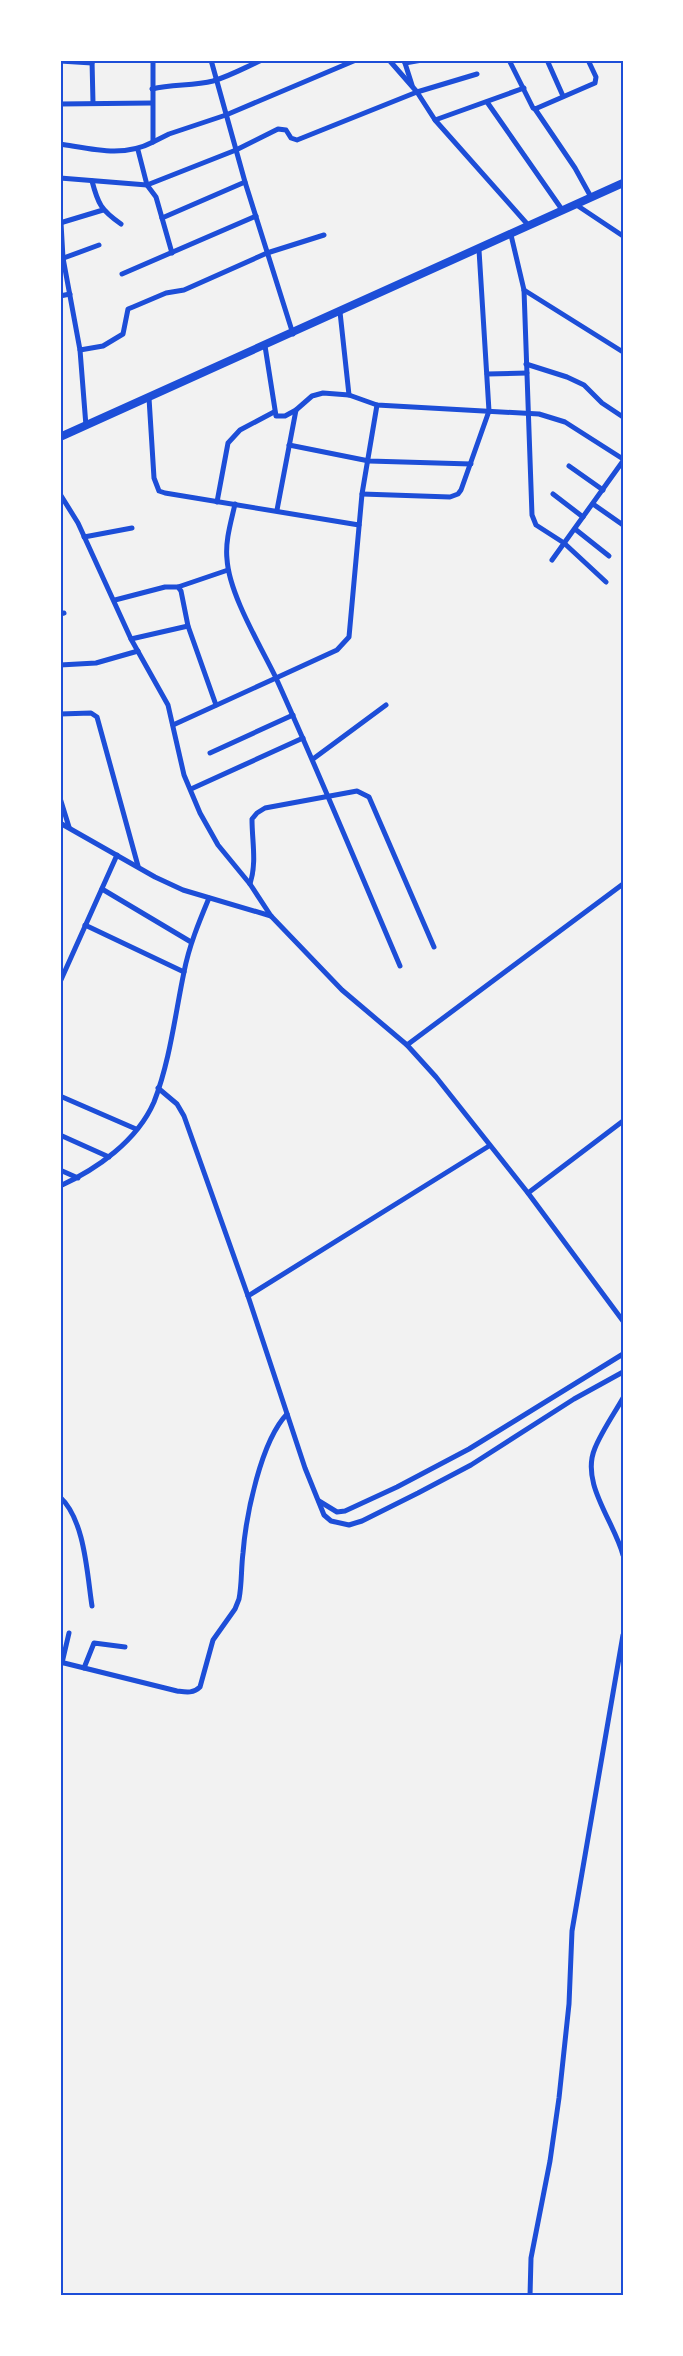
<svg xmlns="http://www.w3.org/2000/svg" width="683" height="2356" font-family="Lora,serif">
<rect width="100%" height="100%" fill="#f2f2f2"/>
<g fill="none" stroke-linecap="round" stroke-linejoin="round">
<!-- minor -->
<g stroke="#1d4ed8" stroke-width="5">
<path d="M 92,60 L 93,103"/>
<path d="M 211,60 L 245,182 L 293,334"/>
<path d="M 389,60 L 417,92 L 435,120 L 529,226"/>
<path d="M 404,60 L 412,85"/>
<path d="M 509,60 L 533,108 L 535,109 L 595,83 L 596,77 L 588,60"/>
<path d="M 547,60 L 563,96"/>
<path d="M 60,61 L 92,63"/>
<path d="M 405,63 L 422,60"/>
<path d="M 152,89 C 172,84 193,86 213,81 C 230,76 246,67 262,60"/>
<path d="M 487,102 L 563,211"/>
<path d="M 60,104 L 152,103"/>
<path d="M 535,109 L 575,168 L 591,197"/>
<path d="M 435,120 L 524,88"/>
<path d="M 153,142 L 169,134 L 226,115 L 356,60"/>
<path d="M 60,144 C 92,149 123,158 153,142 L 153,60"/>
<path d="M 138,150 L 147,185 L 156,197 L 172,253"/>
<path d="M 60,178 L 147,185 L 236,150 L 278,129 L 286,130 L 291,138 L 297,140 L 417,92 L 477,74"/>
<path d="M 92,181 C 98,204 101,210 121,224"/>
<path d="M 575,204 L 623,236"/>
<path d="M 162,218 L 245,182"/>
<path d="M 60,223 L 103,210"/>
<path d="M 61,223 L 63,258 L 80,350 L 86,426"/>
<path d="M 511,235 L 524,290 L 532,515 L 536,525 L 564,543 L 606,582"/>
<path d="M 61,259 L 99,245"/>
<path d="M 122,274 L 256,216"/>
<path d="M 524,290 L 623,352"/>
<path d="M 60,296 L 70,294"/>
<path d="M 340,312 L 349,395"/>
<path d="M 265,346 L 276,416 L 285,416 L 296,410 L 312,396 L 323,393 L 349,395 L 377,405 L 539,414 L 565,422 L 623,459"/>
<path d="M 80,350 L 103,346 L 123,334 L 128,309 L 133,307 L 166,293 L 184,290 L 267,253 L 324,235"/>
<path d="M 526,364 L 567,377 L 584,385 L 602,403 L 623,417"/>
<path d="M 487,374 L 527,373"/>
<path d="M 149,398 L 154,478 L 159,491 L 165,493 L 359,525"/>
<path d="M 377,405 L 362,494 L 349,637 L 337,650 L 276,678 C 319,773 359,870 400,966"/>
<path d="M 289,445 L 369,461 L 471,464"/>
<path d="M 569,466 L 603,490"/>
<path d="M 60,494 L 78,523 L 131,639 L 168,705 L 184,775 L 200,813 L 218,845 L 250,884 L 271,916 L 342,990 L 407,1045 L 436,1077 L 528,1193 L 623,1321"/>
<path d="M 362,494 L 450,497 L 458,494 L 461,490 L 489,411 L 479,250"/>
<path d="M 553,494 L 583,517"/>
<path d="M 217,502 L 228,443 L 240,430 L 274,412"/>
<path d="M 593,504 L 623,525"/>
<path d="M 277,510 L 296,410"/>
<path d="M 575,529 L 609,556"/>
<path d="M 84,537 L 132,528"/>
<path d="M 552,560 L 623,461"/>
<path d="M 178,587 L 228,570"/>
<path d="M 115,600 L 165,587 L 178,587 L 181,591 L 188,626 L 216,705"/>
<path d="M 60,614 L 64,613"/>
<path d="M 131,639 L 188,626"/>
<path d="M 60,665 L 96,663 L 138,651"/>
<path d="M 60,714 L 91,713 L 97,717 L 138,866"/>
<path d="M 173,725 L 276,678 C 260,645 229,594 227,559 C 225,541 231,522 235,504"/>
<path d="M 210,753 L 293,715"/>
<path d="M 313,759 L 386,705"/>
<path d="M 191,789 L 303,738"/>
<path d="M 60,798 L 69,827"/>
<path d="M 60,823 L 155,877 L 183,890 L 271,916"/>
<path d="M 250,884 C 257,862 252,842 252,819 L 257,813 L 265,808 L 357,791 L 369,797 L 434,947"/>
<path d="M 102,889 L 191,942"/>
<path d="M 85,925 L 184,972"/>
<path d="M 60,982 L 117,855"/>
<path d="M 407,1045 L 623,884"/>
<path d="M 158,1088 L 177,1104 L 184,1116 L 248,1296 L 305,1468 L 324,1515 L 331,1521 L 349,1525 L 362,1521 L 418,1493 L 471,1465 L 574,1399 L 623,1372"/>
<path d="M 60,1096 L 136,1129"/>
<path d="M 60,1135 L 109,1157"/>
<path d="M 60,1170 L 78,1178"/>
<path d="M 60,1186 C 97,1169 137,1141 154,1102 C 170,1061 175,1015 184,972 C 189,946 199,922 209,898"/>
<path d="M 528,1193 L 623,1121"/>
<path d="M 248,1296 L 489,1146"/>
<path d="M 623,1398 C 614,1414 602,1431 595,1448 C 580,1483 614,1521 623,1555"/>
<path d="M 60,1497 C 85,1520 87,1574 92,1606"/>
<path d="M 319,1501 L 337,1512 L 345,1511 L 397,1487 L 469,1449 L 623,1354"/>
<path d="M 60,1662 L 177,1691 C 185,1692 193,1694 200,1687 L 213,1640 L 235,1609 L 239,1599 C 242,1584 241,1568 243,1553 C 246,1515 261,1441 287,1414"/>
<path d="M 62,1663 L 69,1633"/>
<path d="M 84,1668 L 94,1643 L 125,1647"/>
<path d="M 530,2296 L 531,2258 L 550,2161 L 559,2098 L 569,2004 L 572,1931 L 623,1635"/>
</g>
<!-- secondary -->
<path stroke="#1d4ed8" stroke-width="8" d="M 60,437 L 623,183"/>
</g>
<!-- border -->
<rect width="683" height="2356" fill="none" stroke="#ffffff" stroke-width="123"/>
<rect x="62" y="62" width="560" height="2232" fill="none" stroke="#1d4ed8" stroke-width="2"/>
</svg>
